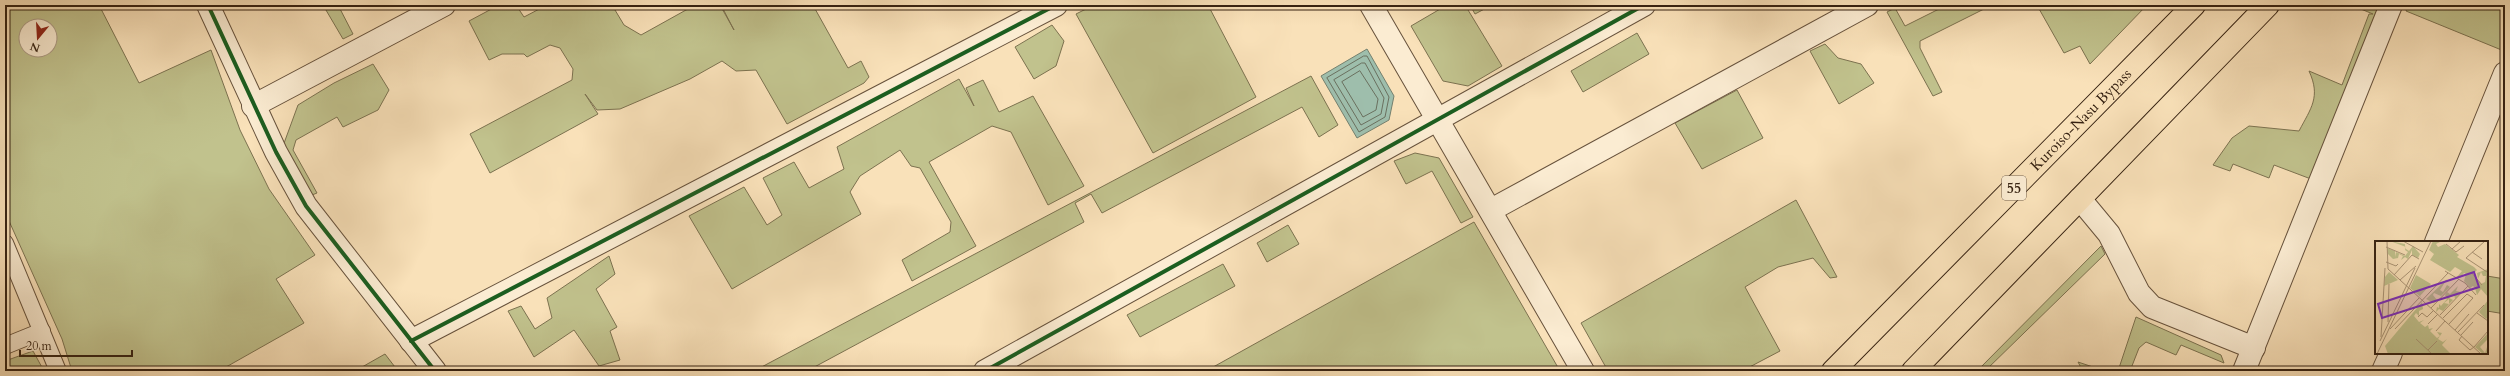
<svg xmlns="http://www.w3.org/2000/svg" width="2510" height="376" font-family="Cardo,serif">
<rect width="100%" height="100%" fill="#f9e1b9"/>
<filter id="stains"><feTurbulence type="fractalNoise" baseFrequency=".005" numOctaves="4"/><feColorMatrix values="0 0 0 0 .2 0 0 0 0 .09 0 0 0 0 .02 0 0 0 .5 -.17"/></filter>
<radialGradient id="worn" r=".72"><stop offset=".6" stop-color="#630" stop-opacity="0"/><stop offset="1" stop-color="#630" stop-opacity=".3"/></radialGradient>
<!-- green -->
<g fill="#c1c28d" stroke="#7c7250" fill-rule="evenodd">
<path d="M 5,5 L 99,5 L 139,83 L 211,50 L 240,130 L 269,189 L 315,255 L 276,279 L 304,323 L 219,371 L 72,371 L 62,339 L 5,212 ZM 26,26 L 50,26 L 50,50 L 26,50 Z"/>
<path d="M 323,5 L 338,5 L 353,34 L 343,39 Z"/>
<path d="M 499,5 L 516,5 L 524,17 L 547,5 L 612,5 L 624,25 L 641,35 L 695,5 L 720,5 L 734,30 L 721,5 L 816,5 L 814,7 L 848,68 L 861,61 L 869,77 L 864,83 L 787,124 L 756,70 L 736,71 L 722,61 L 690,79 L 620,109 L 597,110 L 585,94 L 598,114 L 490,173 L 470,134 L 572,80 L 573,69 L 560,48 L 550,45 L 527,57 L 524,54 L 502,54 L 489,60 L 469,21 Z"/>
<path d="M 1094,5 L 1208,5 L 1256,97 L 1153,153 L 1076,14 Z"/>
<path d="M 1447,5 L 1465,5 L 1502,66 L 1468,86 L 1443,81 L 1411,26 Z"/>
<path d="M 1470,5 L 1492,5 L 1475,14 Z"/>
<path d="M 1947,5 L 1987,5 L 1988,7 L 1920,41 L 1920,48 L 1942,92 L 1933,96 L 1887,12 L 1895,8 L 1905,26 Z"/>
<path d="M 2041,5 L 2147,5 L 2090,64 L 2080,46 L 2064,53 L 2038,7 Z"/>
<path d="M 2351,5 L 2379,5 L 2311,179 L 2274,165 L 2269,178 L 2233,164 L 2230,171 L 2213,165 L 2232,138 L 2249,126 L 2299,131 C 2311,108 2321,97 2309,71 L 2342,85 L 2369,14 L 2373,14 Z"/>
<path d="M 2408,5 L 2505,5 L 2504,51 L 2406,11 Z"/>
<path d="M 1052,25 L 1064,41 L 1056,66 L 1034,79 L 1015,47 Z"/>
<path d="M 1637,33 L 1649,54 L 1583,92 L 1571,71 Z"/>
<path d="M 1825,44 L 1838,58 L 1861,64 L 1874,83 L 1839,104 L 1810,51 Z"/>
<path d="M 373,64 L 389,90 L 378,110 L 343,127 L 337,117 L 296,140 L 293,150 L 317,193 L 312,195 L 283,146 L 298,105 L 334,83 Z"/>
<path d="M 1311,76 L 1338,125 L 1319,137 L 1302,107 L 1102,213 L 1091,194 L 1075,203 L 1084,222 L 807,371 L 754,371 Z"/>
<path d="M 959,79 L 974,106 L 966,88 L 983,80 L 999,112 L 1033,96 L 1084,186 L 1048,205 L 1011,132 L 992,126 L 929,162 L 976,246 L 912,281 L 902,260 L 950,232 L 951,222 L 920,168 L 911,166 L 900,150 L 860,176 L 850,192 L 861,214 L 732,289 L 689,216 L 744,187 L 767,225 L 782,215 L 763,178 L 794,162 L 809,188 L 844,169 L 837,147 Z"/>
<path d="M 1737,90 L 1763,138 L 1702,169 L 1675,123 Z"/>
<path d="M 1415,153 L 1439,158 L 1473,217 L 1461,223 L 1432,171 L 1406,184 L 1394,161 Z"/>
<path d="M 1796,200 L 1837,277 L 1830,278 L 1813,258 L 1778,267 L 1745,287 L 1780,351 L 1742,371 L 1608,371 L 1581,323 Z"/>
<path d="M 1474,222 L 1560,371 L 1206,371 Z"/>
<path d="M 1288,225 L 1299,244 L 1267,262 L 1257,243 Z"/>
<path d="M 2101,246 L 2105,254 L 1985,371 L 1977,371 Z"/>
<path d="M 609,256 L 615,274 L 596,289 L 617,327 L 610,331 L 620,360 L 599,366 L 574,330 L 534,357 L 508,311 L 521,306 L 535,329 L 552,318 L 547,298 Z"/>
<path d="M 1223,264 L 1235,286 L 1140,337 L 1127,315 Z"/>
<path d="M 2487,276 L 2505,279 L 2505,314 L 2487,311 Z"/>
<path d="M 2136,317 L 2221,355 L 2224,363 L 2181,345 L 2176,355 L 2146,342 L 2139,348 L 2130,371 L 2118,371 Z"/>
<path d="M 33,351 L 44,371 L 5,371 L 5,361 Z"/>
<path d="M 385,354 L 398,371 L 355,371 Z"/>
<path d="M 2078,362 L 2105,371 L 2083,371 Z"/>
</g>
<!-- water -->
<path fill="#9ebeac" stroke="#74806e" d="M 1367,49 L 1394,96 L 1389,120 L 1357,138 L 1321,76 Z"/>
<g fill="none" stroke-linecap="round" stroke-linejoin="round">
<!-- shore -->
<g stroke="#6a705f" stroke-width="1">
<path d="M 1364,56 L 1367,56 L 1389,97 L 1385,117 L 1359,132 L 1327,78 Z"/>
<path d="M 1362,63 L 1365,63 L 1384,98 L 1381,114 L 1361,125 L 1334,80 Z"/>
<path d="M 1360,71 L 1378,99 L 1376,110 L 1363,117 L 1342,82 Z"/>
</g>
<!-- lane casing -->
<g stroke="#67523c" stroke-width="18">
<g id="lane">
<path d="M 5,243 L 58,371"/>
<path d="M 5,346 L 42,331"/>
</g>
</g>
<!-- street casing -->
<g stroke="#67523c" stroke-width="24">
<g id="street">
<path d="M 208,5 L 276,152 L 306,206 L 435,371"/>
<path d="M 1371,5 L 1583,371"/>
<path d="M 253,106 L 444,5"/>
<path d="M 2080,199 L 2109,234 L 2139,293 L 2152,307 L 2254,348"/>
<path d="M 1491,210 L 1867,5"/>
<path d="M 2436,242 L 2505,73"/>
<path d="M 411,341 L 1056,5"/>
<path d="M 985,371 L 1644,5"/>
<path d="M 2244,371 L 2391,5"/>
<path d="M 2383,371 L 2391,353"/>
</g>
</g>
<!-- primary casing -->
<g stroke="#362212" stroke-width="24">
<g id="primary">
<path id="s1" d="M 1833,371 L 2194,5"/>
<path d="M 1913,371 L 2268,5"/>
</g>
</g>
<!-- lane -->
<use href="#lane" stroke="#fbecd2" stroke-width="16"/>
<!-- street -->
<use href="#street" stroke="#fbecd2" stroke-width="22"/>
<!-- primary -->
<use href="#primary" stroke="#f9e1b9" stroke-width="22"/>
<!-- cycleway casing -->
<g stroke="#fbecd2" stroke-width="6">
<g id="cycleway">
<path d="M 208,5 L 276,152 L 306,206 L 435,371"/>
<path d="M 411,341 L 1056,5"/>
<path d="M 985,371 L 1644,5"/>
</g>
</g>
<!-- cycleway -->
<use href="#cycleway" stroke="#1b5e20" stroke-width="4"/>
</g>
<g text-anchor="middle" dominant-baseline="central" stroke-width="3.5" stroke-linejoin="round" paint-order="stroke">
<!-- shield labels -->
<rect fill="#fbecd2" stroke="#715f4c" stroke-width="1" x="2002" y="176" width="24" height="24" rx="3"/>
<g font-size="14" font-weight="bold" fill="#362212">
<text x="2014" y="188">55</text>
</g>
<!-- street labels -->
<g font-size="15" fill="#362212" stroke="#fbecd2">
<text stroke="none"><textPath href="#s1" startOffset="353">Kuroiso-Nasu Bypass</textPath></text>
</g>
</g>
<!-- overview -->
<g transform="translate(2375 241)">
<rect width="113" height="113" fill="#f9e1b9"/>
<path d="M 15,0 L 30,3 L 30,5 L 31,7 L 31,8 L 34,10 L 38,5 L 45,13 L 43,17 L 37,14 L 37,9 L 33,18 L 30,16 L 26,19 L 28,15 L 24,13 L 23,17 L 18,18 L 12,12 L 12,7 L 20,10 L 20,16 L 21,11 L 30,15 L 33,11 L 30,9 L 31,6 ZM 58,0 L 67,0 L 61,3 L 63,6 L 70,3 L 84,14 L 82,16 L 99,26 L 102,29 L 98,33 L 106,43 L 110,41 L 111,35 L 108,35 L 106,31 L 103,38 L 102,32 L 113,28 L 113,56 L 106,48 L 102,54 L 100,47 L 98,45 L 95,47 L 89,40 L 91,33 L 89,32 L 85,37 L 82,36 L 87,30 L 80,26 L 75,31 L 55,19 L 59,13 L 54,9 ZM 14,31 L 23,39 L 9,45 L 10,36 ZM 41,34 L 56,43 L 45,55 L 48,58 L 35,47 ZM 72,38 L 65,49 L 68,51 L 72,44 L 75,46 L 66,55 L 59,52 L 58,54 L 62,59 L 59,62 L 51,58 ZM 83,45 L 81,50 L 86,51 L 80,58 L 79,53 L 74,57 L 78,59 L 74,63 L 74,58 L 69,62 L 74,63 L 68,70 L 64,68 L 61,71 L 62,66 L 64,67 L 64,63 L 66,65 L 72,58 L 70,54 L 72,51 L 75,53 ZM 113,59 L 113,76 L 111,78 L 104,71 ZM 47,61 L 48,68 L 44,70 L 44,75 L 41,72 L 39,75 L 44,81 L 49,79 L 45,82 L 50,86 L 53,84 L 54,88 L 58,87 L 55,90 L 62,97 L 65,95 L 62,91 L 67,92 L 63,98 L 68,101 L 72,98 L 67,104 L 76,113 L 13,113 L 10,105 ZM 113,92 L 113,98 L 105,106 L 110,112 L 112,106 L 113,113 L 108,113 L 100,106 Z" fill="#c1c28d"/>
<path fill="none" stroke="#ab9576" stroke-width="1" d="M 12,0 L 13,28 L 106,113M 28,0 L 48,11M 110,0 L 91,17 L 112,31M 71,3 L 81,11 L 89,5M 11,6 L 30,14M 77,8 L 86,0M 97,11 L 107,18M 11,21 L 21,25 L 23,23M 70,30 L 90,42 L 101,54M 96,31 L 107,44M 19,34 L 37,14 L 44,18M 25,39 L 41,25M 56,67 L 84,38M 102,72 L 113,80M 65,74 L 93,45M 43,76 L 47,72 L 52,76 L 58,70M 68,77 L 92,53 L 98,57 L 74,83M 13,81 L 14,43M 53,83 L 63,73M 15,88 L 44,57M 20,88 L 73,32M 80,89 L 94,73M 61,90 L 70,80M 83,91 L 109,64M 86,94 L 98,81M 87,95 L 84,99 L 95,109 L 99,106M 6,96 L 10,27M 41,98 L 57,113M 5,100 L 40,27M 99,106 L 113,90M 53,109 L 62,100M 2,113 L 56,0"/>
<path fill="#7b2cbf" fill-opacity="0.15" stroke="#7b2cbf" stroke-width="2" d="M 99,31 L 104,46 L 7,77 L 3,63 Z"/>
<rect width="113" height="113" fill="none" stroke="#362212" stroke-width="2"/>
</g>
<!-- margin -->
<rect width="2510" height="376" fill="none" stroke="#f9e1b9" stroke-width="20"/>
<rect x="6" y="6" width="2498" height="364" fill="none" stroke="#362212" stroke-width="2"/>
<rect x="10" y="10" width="2490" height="356" fill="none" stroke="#362212"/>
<!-- north arrow -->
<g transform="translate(38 38) rotate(198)"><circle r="19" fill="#fbecd2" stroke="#ac9b85"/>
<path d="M0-3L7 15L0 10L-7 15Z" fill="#8f2418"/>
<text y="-6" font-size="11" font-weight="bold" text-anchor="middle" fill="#362212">N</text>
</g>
<!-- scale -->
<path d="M20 350v6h112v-6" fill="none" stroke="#362212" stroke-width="2"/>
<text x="26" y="350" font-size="12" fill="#362212" stroke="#fbecd2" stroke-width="3" paint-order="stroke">20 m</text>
<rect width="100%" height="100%" filter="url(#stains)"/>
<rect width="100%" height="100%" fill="url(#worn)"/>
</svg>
